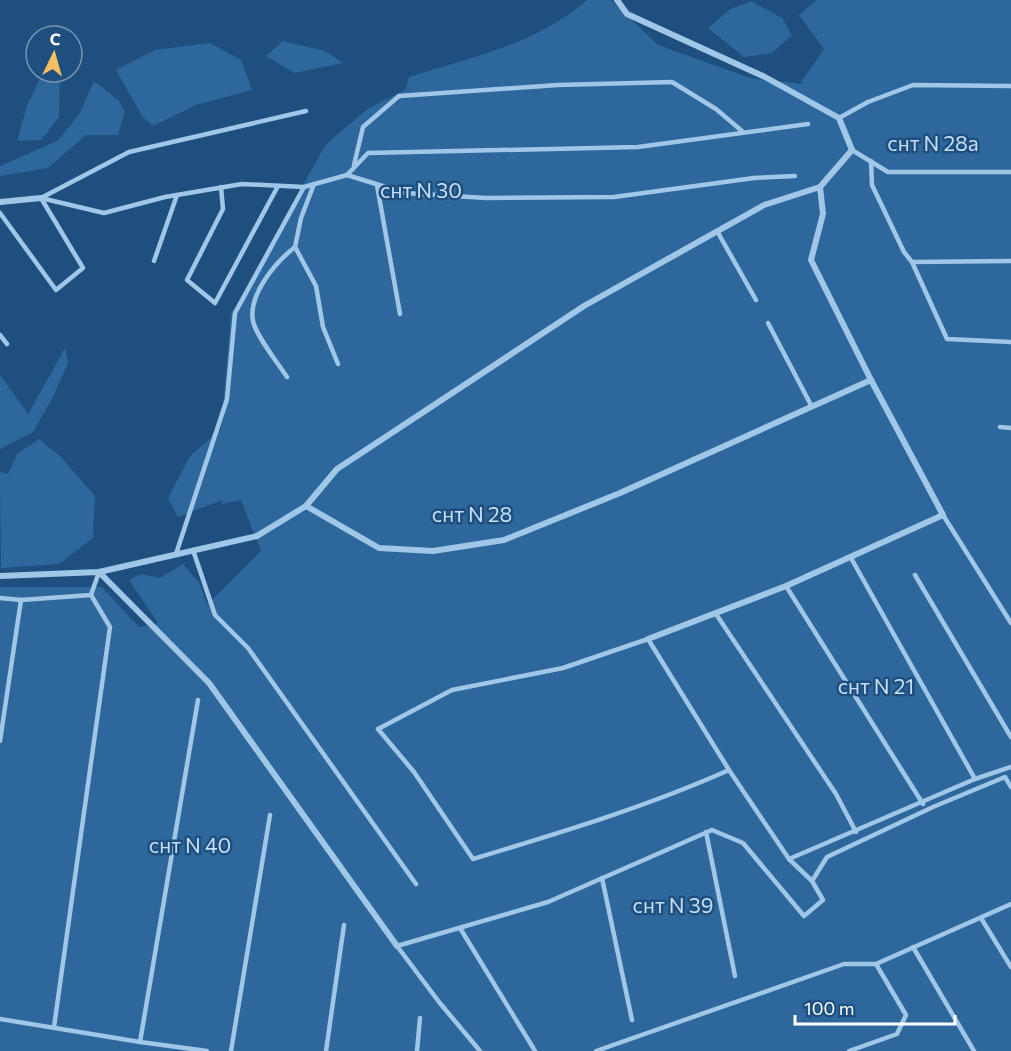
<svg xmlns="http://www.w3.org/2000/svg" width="1011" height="1051" font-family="Commissioner,sans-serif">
<rect width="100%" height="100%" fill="#1e4f7e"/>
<!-- green -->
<g fill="#2e679b">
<path d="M 587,0 L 611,0 L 658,45 L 750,78 L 803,84 L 801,82 L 824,49 L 799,15 L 816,0 L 1011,0 L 1011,1051 L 0,1051 L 0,587 L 102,587 L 139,627 L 158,623 L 129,580 L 141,574 L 160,578 L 183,564 L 200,584 L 207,605 L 261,551 L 241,500 L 222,504 L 222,500 L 178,517 L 168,498 L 190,456 L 221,429 L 231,314 L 326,144 L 369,108 L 405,90 L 409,77 C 471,57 537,44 587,0 Z"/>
<path d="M 751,1 L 782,18 L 792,35 L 772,53 L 744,57 L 708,28 L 729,10 Z"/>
<path d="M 283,41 L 325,51 L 343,63 L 294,73 L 266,56 Z"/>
<path d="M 210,43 L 241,60 L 252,90 L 196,105 L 153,126 L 142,116 L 116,70 L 155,50 Z"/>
<path d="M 43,72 L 60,72 L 59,117 L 41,140 L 17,141 L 27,106 Z"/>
<path d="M 94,81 L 118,100 L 125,111 L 118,135 L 86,135 L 48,168 L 0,176 L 0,166 L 57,141 L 79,115 Z"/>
<path d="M 65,348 L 68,363 L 52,399 L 33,432 L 0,449 L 0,375 L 28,414 Z"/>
<path d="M 39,439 L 61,457 L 95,496 L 93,538 L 59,564 L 1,568 L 0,472 L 8,474 L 17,454 Z"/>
</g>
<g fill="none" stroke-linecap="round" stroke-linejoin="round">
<!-- service -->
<g stroke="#a1c7e8" stroke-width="4.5">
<path d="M 839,118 L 868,102 L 913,85 L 1011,86"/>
<path d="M 852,150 L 888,172 L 1011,172"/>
<path d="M 871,161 L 872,185 L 904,252 L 912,262 L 947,339 L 1011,342"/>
<path d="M 354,165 L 363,127 L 399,96 L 558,85 L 672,82 L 716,109 L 742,131"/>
<path d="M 347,175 L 368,153 L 638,147 L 808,124"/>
<path d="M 314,184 L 301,218 L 295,247 L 316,286 L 323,327 L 338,364"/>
<path d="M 377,185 L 400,314"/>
<path d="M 221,187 L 223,209 L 187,280 L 215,303 L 278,186"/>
<path d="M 41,198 L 104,213 L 165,197 L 242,184 L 304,187 L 347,175 L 405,193 L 486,198 L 614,197 L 754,178 L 795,176"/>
<path d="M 41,198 L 129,152 L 306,111"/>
<path d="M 0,213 L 56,290 L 83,268 L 41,198"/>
<path d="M 717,231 L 756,300"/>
<path d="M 154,261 L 177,195"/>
<path d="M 912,262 L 1011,261"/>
<path d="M 768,323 L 812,407"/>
<path d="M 0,335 L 7,344"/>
<path d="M 287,377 C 278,363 256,336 253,321 C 248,294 276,262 295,247"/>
<path d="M 1000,427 L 1011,428"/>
<path d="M 943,515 L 1011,623"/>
<path d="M 193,550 L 215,615 L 248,648 L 416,884"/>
<path d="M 176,554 L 227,399 L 235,313 L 304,187"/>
<path d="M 851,558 L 975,779"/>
<path d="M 915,575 L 1011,737"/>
<path d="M 786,586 L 923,804"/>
<path d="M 0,598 L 21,600 L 91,595 L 99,572"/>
<path d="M 716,614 L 836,794 L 856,832"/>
<path d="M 0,741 L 21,600"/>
<path d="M 729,770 C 646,807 559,833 473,859 L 414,772 L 378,729 L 452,690 L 563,668 L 648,639 L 729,770 L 789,859 L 812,881"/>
<path d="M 706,832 L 735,976"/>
<path d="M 789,859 L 975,779 L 1011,767"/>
<path d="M 602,878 L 632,1020"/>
<path d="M 981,918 L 1011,967"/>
<path d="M 460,928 L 535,1051"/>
<path d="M 913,947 L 974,1051"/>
<path d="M 876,964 L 1011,904"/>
<path d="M 0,1019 L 140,1042 L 198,700"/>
<path d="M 54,1027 L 110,627 L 91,595"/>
<path d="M 140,1042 L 207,1051"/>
<path d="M 231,1051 L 270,815"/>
<path d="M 326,1051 L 344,925"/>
<path d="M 417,1051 L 420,1018"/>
<path d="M 480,1051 L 439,1002 L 397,946 L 548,902 L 712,830 L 743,843 L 804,916 L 823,900 L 812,881 L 827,857 L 933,807 L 1005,777 L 1011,787"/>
<path d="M 596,1051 L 844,964 L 876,964 L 906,1015 L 897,1034 L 849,1051"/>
</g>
<!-- minor -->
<g stroke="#a1c7e8" stroke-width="6">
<path d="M 0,202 L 41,198"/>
<path d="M 306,506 L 379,548 L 433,551 L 504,540 L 620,493 L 871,380 L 811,260 L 823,214 L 820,187"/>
<path d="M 99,572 L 209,683 L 397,946"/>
<path d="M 0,576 L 99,572 L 257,536 L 306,506 L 337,469 L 584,306 L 764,205 L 820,187 L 852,150 L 839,118 L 765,77 L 627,14 L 617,0"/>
<path d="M 648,639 L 786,586 L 943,515 L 871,380"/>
</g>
</g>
<g text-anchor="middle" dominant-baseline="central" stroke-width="5" stroke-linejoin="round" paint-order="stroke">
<!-- park labels -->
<g font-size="21" fill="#c5dff6" stroke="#1e4f7e">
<text x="933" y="142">снт N 28а</text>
<text x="421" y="189">снт N 30</text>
<text x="472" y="513">снт N 28</text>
<text x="876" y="685">снт N 21</text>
<text x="190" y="844">снт N 40</text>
<text x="673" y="904">снт N 39</text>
</g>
</g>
<!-- north arrow -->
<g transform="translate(54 54) rotate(5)"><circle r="28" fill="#1e4f7e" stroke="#7895b2" stroke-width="1.5"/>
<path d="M0-4.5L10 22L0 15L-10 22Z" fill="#f7c061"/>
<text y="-9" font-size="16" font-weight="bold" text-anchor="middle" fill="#ffffff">С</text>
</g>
<!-- scale -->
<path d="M795 1015v9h160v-9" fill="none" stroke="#ffffff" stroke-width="3"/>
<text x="804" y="1015" font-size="18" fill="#ffffff" stroke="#1e4f7e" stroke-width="4.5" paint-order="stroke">100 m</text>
</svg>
